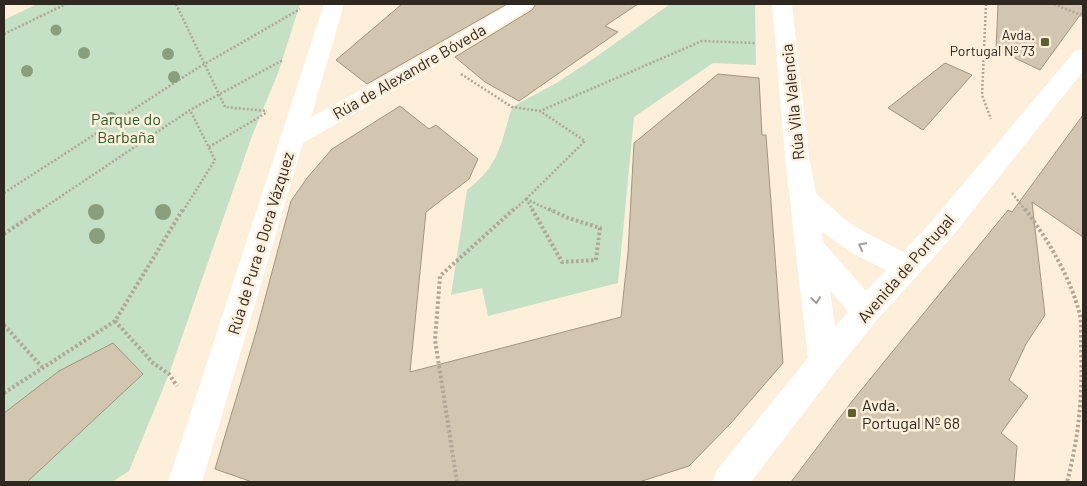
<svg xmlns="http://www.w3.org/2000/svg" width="1087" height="486" font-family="Barlow,sans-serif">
<rect width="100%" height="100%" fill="#fdefd9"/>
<!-- green -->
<g fill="#c4e0c5">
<path d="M 37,4 L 300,4 L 278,73 L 252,136 L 169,374 L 129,471 L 112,482 L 4,482 L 4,20 Z"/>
<path d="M 670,4 L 755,4 L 756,65 L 713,63 L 634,117 L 618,283 L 488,316 L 482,288 L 451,295 L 467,190 C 500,164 500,146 512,107 L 558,82 L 593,59 Z"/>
</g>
<!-- building -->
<g fill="#d3c6b1" stroke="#a29480">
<path d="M 402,4 L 507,4 L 367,84 L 336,60 Z"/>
<path d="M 536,4 L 638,4 L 605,26 L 618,32 L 519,101 L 485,82 L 455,57 L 532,10 Z"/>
<path d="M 998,4 L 1083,4 L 1083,11 L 1040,70 L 996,49 Z"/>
<path d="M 945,63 L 972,75 L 923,130 L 888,108 Z"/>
<path d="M 718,74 L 759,78 L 762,135 L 766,135 L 783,363 L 731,423 L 689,466 L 639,482 L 252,482 L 215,469 L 256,332 L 291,201 L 307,178 L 332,149 L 400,106 L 429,129 L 436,125 L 478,159 L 469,179 L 426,212 L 410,372 L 621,317 L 628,253 L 634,143 Z"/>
<path d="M 1083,115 L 1083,237 L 1032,202 L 1045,315 L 1026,344 L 1009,380 L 1028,396 L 1001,433 L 1017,446 L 1014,482 L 791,482 L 853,400 L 1008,210 L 1012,212 Z"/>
<path d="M 113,343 L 143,374 L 27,482 L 4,482 L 4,413 L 59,371 Z"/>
</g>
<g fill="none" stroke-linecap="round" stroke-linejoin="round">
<!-- path-far1 -->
<g stroke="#b1a695" stroke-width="2.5" stroke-dasharray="2 2" stroke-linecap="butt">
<path d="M 176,4 L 225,107 L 267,111"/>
<path d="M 986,4 L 982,95 L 991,119"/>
<path d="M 1054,4 L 1083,16"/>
<path d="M 4,34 L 66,4"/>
<path d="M 461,74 L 512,107 L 540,111 L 702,41 L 755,43"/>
<path d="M 209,147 L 266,113"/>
<path d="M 4,193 L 196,69 L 300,9"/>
<path d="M 1012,193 L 1026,211"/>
<path d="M 526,199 L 552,211"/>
<path d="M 526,199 L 533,211"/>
<path d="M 526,199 L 585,141 L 540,111"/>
<path d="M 39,211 L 190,110 L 283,60"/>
<path d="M 183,211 L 215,160 L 190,110"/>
<path d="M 513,211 L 526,199"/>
</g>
<!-- path -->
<g stroke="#b1a695" stroke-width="4" stroke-dasharray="2.5 2.5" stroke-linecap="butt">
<path d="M 532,209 L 562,262 L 596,260 L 600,228 L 568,218 L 549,209"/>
<path d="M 1025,209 C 1048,240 1068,273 1079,311 C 1082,321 1081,334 1081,345 C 1083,392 1079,437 1067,482"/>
<path d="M 4,234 L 41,209"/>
<path d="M 115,321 L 153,363 L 169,374 L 177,386"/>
<path d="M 4,325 L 42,367"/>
<path d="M 4,393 L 115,321 L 183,209"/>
<path d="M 457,482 L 435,340 L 440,276 L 514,209"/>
</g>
<!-- minor -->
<g fill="#fff" fill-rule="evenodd">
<path d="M 324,4 L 344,4 L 311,117 L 399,69 L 510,4 L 534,4 L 531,8 L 415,79 L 303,143 L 202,482 L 168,482 Z"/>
<path d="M 772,4 L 792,4 L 809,157 L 816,194 L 849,223 L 874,237 L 903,252 L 931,222 L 1075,51 L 1083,49 L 1083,71 L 951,238 L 876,321 L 835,372 L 751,482 L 712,482 L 717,470 L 808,358 L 785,157 ZM 822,232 L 854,254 L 886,270 L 866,291 L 823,242 ZM 830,290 L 848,312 L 835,327 Z"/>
</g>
</g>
<!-- trees -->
<g fill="#899e7c">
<circle cx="56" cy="30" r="5.5"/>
<circle cx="84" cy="53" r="6"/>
<circle cx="168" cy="54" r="6"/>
<circle cx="27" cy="71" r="6"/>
<circle cx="174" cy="77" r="6"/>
<circle cx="111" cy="118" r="6"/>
<circle cx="96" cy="212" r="8"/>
<circle cx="163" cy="212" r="8"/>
<circle cx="97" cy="236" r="8"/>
</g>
<!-- one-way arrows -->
<defs><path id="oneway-chevron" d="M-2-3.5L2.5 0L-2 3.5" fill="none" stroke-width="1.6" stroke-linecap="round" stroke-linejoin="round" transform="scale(1.25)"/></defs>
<g stroke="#a19e9b">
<use href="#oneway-chevron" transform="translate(862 246) rotate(-152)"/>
<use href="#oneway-chevron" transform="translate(816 300) rotate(83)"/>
</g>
<!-- markers -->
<g fill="#5e612f" stroke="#fdefd9" stroke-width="2">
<rect x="1040" y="37" width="10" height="10" rx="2.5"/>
<rect x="847" y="408" width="10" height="10" rx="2.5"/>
</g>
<g text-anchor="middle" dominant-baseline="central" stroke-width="5" stroke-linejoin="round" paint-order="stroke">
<!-- far-poi labels -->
<g font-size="14" fill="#2e2820" stroke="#fdefd9" text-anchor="end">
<text x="1035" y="34">Avda.<tspan x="1035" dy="16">Portugal Nº 73</tspan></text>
</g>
<!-- street labels -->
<g font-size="16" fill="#2e2820" stroke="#fdefd9">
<text transform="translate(409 71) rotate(-30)">Rúa de Alexandre Bóveda</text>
<text transform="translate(792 102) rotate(-96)">Rúa Vila Valencia</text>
<text transform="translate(260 243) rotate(-73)">Rúa de Pura e Dora Vázquez</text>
<text transform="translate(905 268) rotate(-49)">Avenida de Portugal</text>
</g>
<!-- park labels -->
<g font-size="16" fill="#2a5c2f" stroke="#fdefd9">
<text x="126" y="118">Parque do<tspan x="126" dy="18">Barbaña</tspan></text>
</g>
<!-- poi labels -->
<g font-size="16" fill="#2e2820" stroke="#fdefd9" text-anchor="start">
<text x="862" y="404">Avda.<tspan x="862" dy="18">Portugal Nº 68</tspan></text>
</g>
</g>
<!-- border -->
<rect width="1087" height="486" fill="none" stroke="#2e2820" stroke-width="10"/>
</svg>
